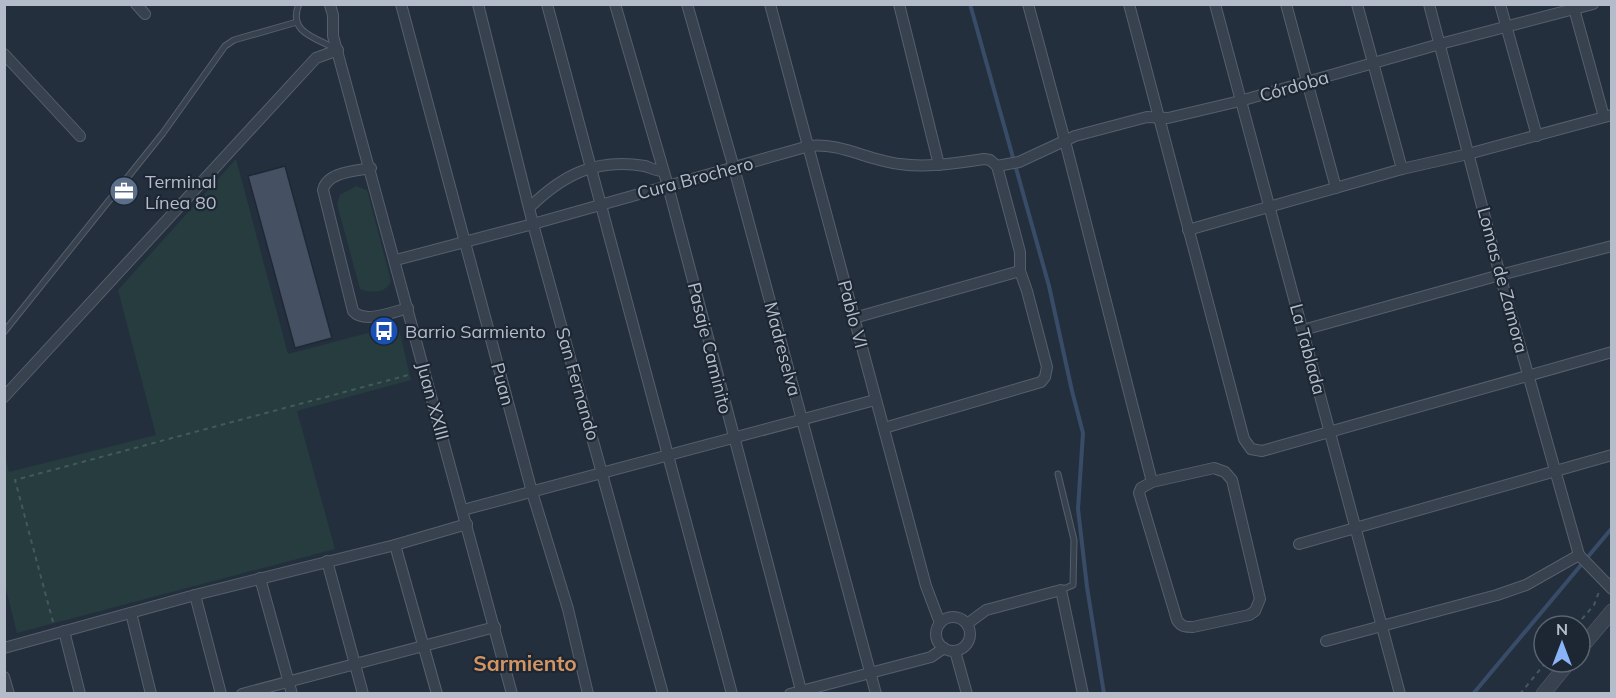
<svg xmlns="http://www.w3.org/2000/svg" width="1616" height="698" font-family="Mulish,sans-serif">
<rect width="100%" height="100%" fill="#242f3e"/>
<!-- green -->
<g fill="#263c3f">
<path d="M 236,159 L 288,354 L 398,325 L 411,380 L 297,411 L 335,549 L 17,633 L 5,585 L 5,456 L 9,472 L 156,435 L 118,290 Z"/>
<path d="M 356,186 L 367,190 L 391,281 C 386,294 371,293 360,289 L 337,204 L 340,195 Z"/>
</g>
<g fill="none" stroke-linecap="round" stroke-linejoin="round">
<!-- stream -->
<g stroke="#394c67" stroke-width="4">
<path d="M 970,4 L 1049,286 L 1072,391 L 1083,433 L 1078,509 L 1087,587 L 1104,694"/>
<path d="M 1473,694 L 1612,528"/>
</g>
</g>
<!-- building -->
<path fill="#455162" stroke="#1f2835" stroke-width="1.5" d="M 285,166 L 332,338 L 295,348 L 248,176 Z"/>
<g fill="none" stroke-linecap="round" stroke-linejoin="round">
<!-- service casing -->
<g stroke="#565f6c" stroke-width="7">
<g id="service">
<path d="M 299,4 C 287,33 317,38 336,49"/>
<path d="M 4,332 L 163,133 L 225,46 L 234,40 L 297,22"/>
<path d="M 1058,474 L 1074,540 L 1073,585 L 1061,590"/>
</g>
</g>
<!-- minor casing -->
<g stroke="#565f6c" stroke-width="12">
<g id="minor">
<path d="M 136,4 L 145,14"/>
<path d="M 401,4 L 532,492 L 568,609 L 588,694"/>
<path d="M 478,4 L 533,224 L 663,694"/>
<path d="M 547,4 L 732,694"/>
<path d="M 615,4 L 668,186 L 802,694"/>
<path d="M 687,4 L 734,168 L 876,694"/>
<path d="M 770,4 L 926,586 L 940,623"/>
<path d="M 899,4 L 939,165"/>
<path d="M 1028,4 L 1065,141 L 1152,482"/>
<path d="M 1129,4 L 1244,439 L 1251,449 L 1262,451 L 1612,352"/>
<path d="M 1215,4 L 1400,694"/>
<path d="M 1286,4 L 1336,188"/>
<path d="M 1357,4 L 1402,169"/>
<path d="M 1429,4 L 1500,275 L 1579,555"/>
<path d="M 1500,4 L 1537,136"/>
<path d="M 330,5 L 333,15 L 333,36 L 512,694"/>
<path d="M 1573,5 L 1604,117"/>
<path d="M 4,54 L 80,136"/>
<path d="M 997,166 L 1019,162 L 1075,136 L 1147,117 L 1168,118 L 1240,101 L 1440,44 L 1593,4"/>
<path d="M 371,168 C 355,171 327,172 323,190 L 353,311 C 364,324 393,312 408,308"/>
<path d="M 530,207 C 564,174 596,158 645,166 C 651,168 656,171 663,171"/>
<path d="M 1188,230 L 1402,169 L 1468,154 L 1612,115"/>
<path d="M 396,260 L 533,224 L 809,146 C 839,142 870,161 900,164 C 928,168 956,163 984,159 L 990,160 L 997,166"/>
<path d="M 854,318 L 1020,271"/>
<path d="M 1303,330 L 1500,275 L 1612,246"/>
<path d="M 4,397 L 316,58 L 338,50"/>
<path d="M 884,428 L 1041,382 L 1045,377 L 1047,367 L 1027,291 L 1020,271 L 1020,252 L 997,166"/>
<path d="M 1214,468 L 1225,472 L 1232,480 L 1260,599 L 1255,611 L 1249,615 L 1193,627 C 1186,627 1181,627 1177,620 L 1139,493 L 1141,488 L 1152,482 Z"/>
<path d="M 463,510 L 875,400"/>
<path d="M 1299,544 L 1612,455"/>
<path d="M 395,545 L 437,694"/>
<path d="M 1579,555 L 1612,589"/>
<path d="M 327,561 L 363,694"/>
<path d="M 260,578 L 292,694"/>
<path d="M 195,595 L 221,694"/>
<path d="M 131,613 L 151,694"/>
<circle cx="953" cy="634" r="17"/>
<path d="M 967,624 L 986,610 L 1061,590 L 1083,694"/>
<path d="M 64,631 L 80,694"/>
<path d="M 1326,641 L 1497,595 L 1526,585 L 1579,555"/>
<path d="M 4,648 L 195,595 L 395,545 L 467,524"/>
<path d="M 955,651 L 967,694"/>
<path d="M 4,677 L 9,694"/>
<path d="M 242,694 L 495,627"/>
<path d="M 790,694 L 931,657 L 944,648"/>
</g>
</g>
<!-- tertiary casing -->
<g stroke="#565f6c" stroke-width="15">
<g id="tertiary">
<path d="M 1580,649 L 1612,611"/>
<path d="M 1543,694 L 1569,662"/>
</g>
</g>
<!-- path -->
<g stroke="#44595c" stroke-width="2" stroke-dasharray="4.5 4.5" stroke-linecap="butt">
<path d="M 53,622 L 15,480 L 412,374"/>
<path d="M 1576,626 L 1594,605 L 1599,592"/>
<path d="M 1520,694 L 1546,662"/>
</g>
<!-- service -->
<use href="#service" stroke="#38414e" stroke-width="5"/>
<!-- minor -->
<use href="#minor" stroke="#38414e" stroke-width="10"/>
<!-- tertiary -->
<use href="#tertiary" stroke="#38414e" stroke-width="14"/>
</g>
<!-- icons -->
<defs>
<g id="office-disc" transform="scale(1.5)"><circle r="9.5" fill="#5c6f8a" stroke="#1d2633"/><path d="M-6-3h4V-5.5h4V-3h4V5H-6ZM-1-4.5V-3h2v-1.5ZM-6 0V1H6V0Z" fill="#fff"/></g>
<g id="bus-disc" transform="scale(1.5)"><circle r="9.5" fill="#1a4fb4" stroke="#1d2633"/><path d="M-5-6H5V4H4V6H2V4H-2V6H-4V4H-5ZM-3.5-4V0h7V-4ZM-3.5 1.2v1.5H-2V1.2ZM2 1.2v1.5H3.5V1.2Z" fill="#fff"/></g>
</defs>
<g fill-rule="evenodd">
<use href="#office-disc" x="124" y="191"/>
<use href="#bus-disc" x="384" y="331"/>
</g>
<g text-anchor="middle" dominant-baseline="central" stroke-width="4.5" stroke-linejoin="round" paint-order="stroke">
<!-- street labels -->
<g font-size="18" fill="#b4bcc9" stroke="#1d2633">
<text transform="translate(1294 86) rotate(-16)">Córdoba</text>
<text transform="translate(695 178) rotate(-15)">Cura Brochero</text>
<text transform="translate(1503 280) rotate(75)">Lomas de Zamora</text>
<text transform="translate(853 314) rotate(75)">Pablo VI</text>
<text transform="translate(710 348) rotate(76)">Pasaje Caminito</text>
<text transform="translate(783 349) rotate(75)">Madreselva</text>
<text transform="translate(1308 349) rotate(75)">La Tablada</text>
<text transform="translate(503 384) rotate(75)">Puan</text>
<text transform="translate(578 384) rotate(74)">San Fernando</text>
<text transform="translate(433 401) rotate(75)">Juan XXIII</text>
</g>
<!-- poi labels -->
<g font-size="18" fill="#b4bcc9" stroke="#1d2633" text-anchor="start">
<text x="145" y="181">Terminal<tspan x="145" dy="21">Línea 80</tspan></text>
<text x="405" y="331">Barrio Sarmiento</text>
</g>
<!-- quarter labels -->
<g font-size="21" font-weight="bold" fill="#d59563" stroke="#1d2633">
<text x="525" y="663">Sarmiento</text>
</g>
</g>
<!-- border -->
<rect width="1616" height="698" fill="none" stroke="#b4bcc9" stroke-width="12"/>
<!-- north arrow -->
<g transform="translate(1562 644)"><circle r="28" fill="#1d2633" stroke="#59626f" stroke-width="1.5"/>
<path d="M0-4.5L10 22L0 15L-10 22Z" fill="#8ab4f8"/>
<text y="-9" font-size="16" font-weight="bold" text-anchor="middle" fill="#b4bcc9">N</text>
</g>
</svg>
